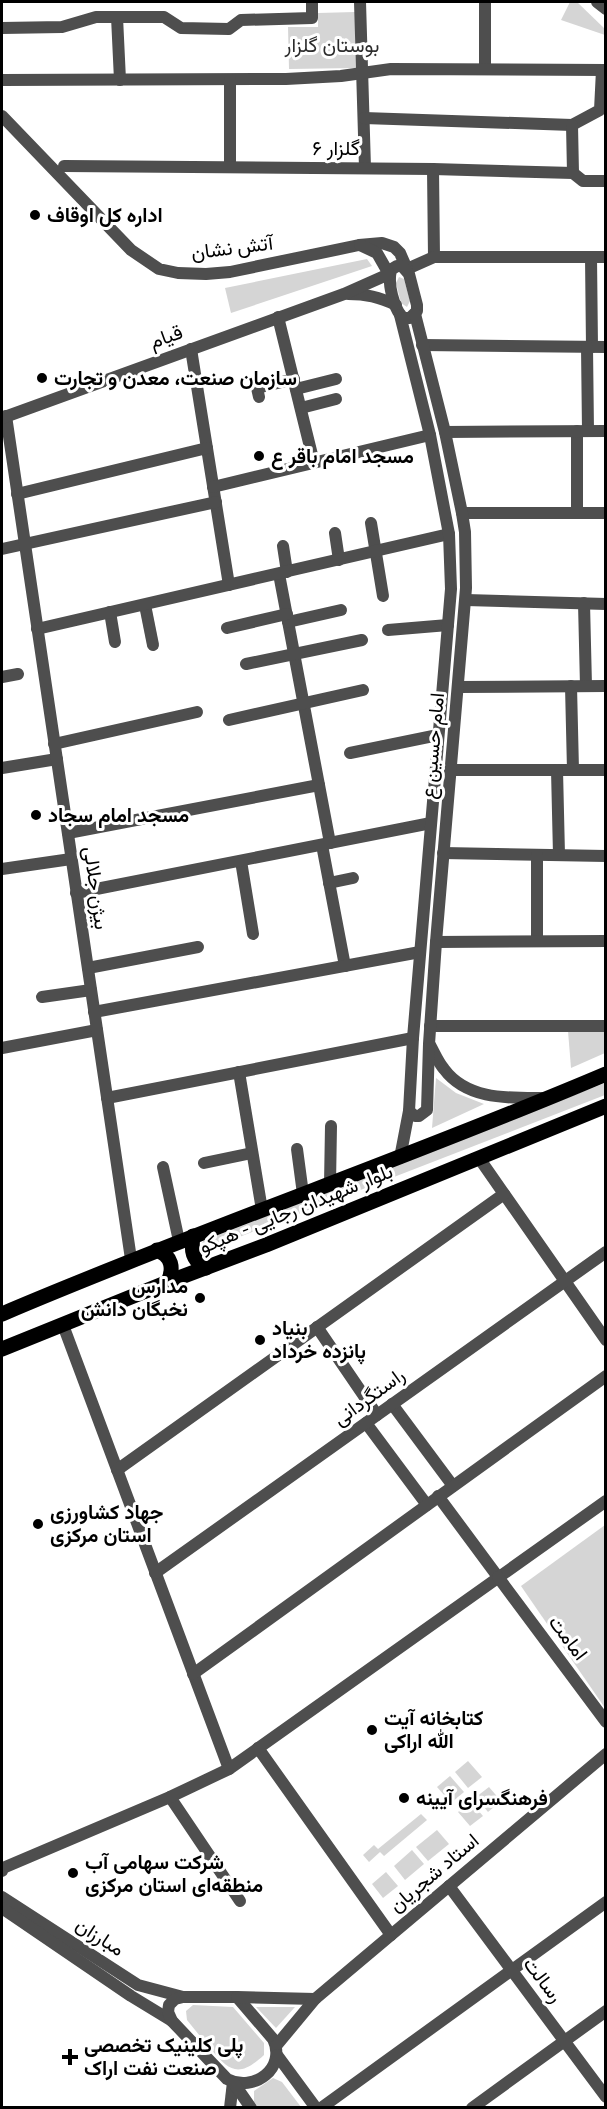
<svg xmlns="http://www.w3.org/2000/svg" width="607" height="2109" font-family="Karla,Vazirmatn,sans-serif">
<rect width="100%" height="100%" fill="#fff"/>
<!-- green -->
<g fill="#d5d5d5">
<path d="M 570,2 L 577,2 L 605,29 L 605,35 L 561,20 Z"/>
<path d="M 355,12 L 356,68 L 289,69 L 288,27 L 318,27 L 318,13 Z"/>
<path d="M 367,259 L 372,266 L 231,313 L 225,288 Z"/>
<path d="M 399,277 L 404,279 L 410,301 L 407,307 L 401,303 L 396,283 Z"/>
<path d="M 568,1031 L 605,1031 L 605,1053 L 571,1068 Z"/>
<path d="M 436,1078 L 456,1093 L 484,1104 L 432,1128 Z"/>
<path d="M 605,1083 L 605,1095 L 206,1250 L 201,1247 L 203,1241 Z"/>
<path d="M 605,1525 L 605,1708 L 521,1586 Z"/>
<path d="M 468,1761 L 482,1777 L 468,1788 L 455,1772 Z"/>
<path d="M 450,1776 L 464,1792 L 451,1803 L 437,1787 Z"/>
<path d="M 489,1787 L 501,1801 L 488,1812 L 476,1797 Z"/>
<path d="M 471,1802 L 483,1816 L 470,1826 L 458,1812 Z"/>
<path d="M 421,1814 L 427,1820 L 384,1856 L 380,1852 L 369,1862 L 363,1855 L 374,1845 L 378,1849 Z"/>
<path d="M 437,1830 L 449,1844 L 428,1861 L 416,1847 Z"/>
<path d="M 412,1850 L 424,1864 L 405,1880 L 394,1866 Z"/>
<path d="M 386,1872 L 398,1886 L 383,1898 L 372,1884 Z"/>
<path d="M 193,2005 L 233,2007 L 264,2043 L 264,2055 C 240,2077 230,2073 211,2049 C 203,2040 195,2030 187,2020 L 186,2011 Z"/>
<path d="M 256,2007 L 295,2007 L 276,2028 Z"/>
<path d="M 273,2078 L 282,2082 L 301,2107 L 258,2107 L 254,2102 L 254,2091 Z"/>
</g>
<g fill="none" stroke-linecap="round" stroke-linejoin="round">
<!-- minor -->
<g stroke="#4e4e4e" stroke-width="12">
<path d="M 360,2 L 365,168"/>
<path d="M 117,17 L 120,80"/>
<path d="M 2,28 L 62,27 L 96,17 L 164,17 L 181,28 L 229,29 L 241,20 L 312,18 L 312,2"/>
<path d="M 485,69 L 485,2"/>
<path d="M 2,80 L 286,79 L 341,76 L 391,69 L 606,70"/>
<path d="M 230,80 L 230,167"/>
<path d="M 364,118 L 572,125 L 600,110 L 602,70"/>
<path d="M 572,125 L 573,173"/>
<path d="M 64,166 L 433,169 L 573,173 L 583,181 L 606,181"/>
<path d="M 433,169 L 434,257"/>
<path d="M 591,257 L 592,347"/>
<path d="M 407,269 L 434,257 L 606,257"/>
<path d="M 278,317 L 314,463"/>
<path d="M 422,345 L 606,347"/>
<path d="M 587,347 L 588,431"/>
<path d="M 191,349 L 229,585"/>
<path d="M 296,389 L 336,379"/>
<path d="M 259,397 L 257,388 L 294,379"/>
<path d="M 301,408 L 336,399"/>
<path d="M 577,431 L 577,513"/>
<path d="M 445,432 L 606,431"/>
<path d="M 213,487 L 430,435"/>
<path d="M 17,494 L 207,448"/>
<path d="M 462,513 L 606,513"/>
<path d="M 371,523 L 383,596"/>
<path d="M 335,533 L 339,560"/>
<path d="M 283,546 L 287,572"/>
<path d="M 2,549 L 216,502"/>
<path d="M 279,574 L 330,843"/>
<path d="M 466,600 L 606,604"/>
<path d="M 584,603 L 586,686"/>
<path d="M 145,605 L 153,645"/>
<path d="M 110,612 L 115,642"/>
<path d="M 288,622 L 341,610"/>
<path d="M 227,628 L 287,614"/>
<path d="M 37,629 L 449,534"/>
<path d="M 388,630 L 448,625"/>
<path d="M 246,664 L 362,640"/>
<path d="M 2,677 L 18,674"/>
<path d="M 571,686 L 573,770"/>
<path d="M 458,687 L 606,686"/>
<path d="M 229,720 L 363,690"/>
<path d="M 54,744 L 197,712"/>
<path d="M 350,753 L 438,735"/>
<path d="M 2,768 L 57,759"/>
<path d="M 450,770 L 606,770"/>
<path d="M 557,770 L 559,855"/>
<path d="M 68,833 L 319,785"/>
<path d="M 322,845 L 345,966"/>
<path d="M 443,853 L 606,856"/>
<path d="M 537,855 L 537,941"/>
<path d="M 241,861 L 253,934"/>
<path d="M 329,883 L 353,878"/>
<path d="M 76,893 L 431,823"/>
<path d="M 436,942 L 606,941"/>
<path d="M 88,968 L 198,947"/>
<path d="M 42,997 L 91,990"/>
<path d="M 94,1012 L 420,952"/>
<path d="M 430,1026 L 606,1026"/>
<path d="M 2,1048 L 97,1030"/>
<path d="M 239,1072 L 262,1210"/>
<path d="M 107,1098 L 413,1038"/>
<path d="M 297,1149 L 303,1194"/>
<path d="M 479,1158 L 606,1340"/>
<path d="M 204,1163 L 252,1153"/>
<path d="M 163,1167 L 179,1241"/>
<path d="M 330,1184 L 331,1126"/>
<path d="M 63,1325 L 229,1769"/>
<path d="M 317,1327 L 377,1415"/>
<path d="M 392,1404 L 453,1486"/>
<path d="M 366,1423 L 427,1505"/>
<path d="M 117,1470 L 504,1194"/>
<path d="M 438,1496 L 498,1577"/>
<path d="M 155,1573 L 606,1252"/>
<path d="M 193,1674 L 606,1376"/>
<path d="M 258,1748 L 391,1935"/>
<path d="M 170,1797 L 240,1901"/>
<path d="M 2,1871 L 3,1868 L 170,1797 L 229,1769 L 606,1501"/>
<path d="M 230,2108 L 233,2082"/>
<path d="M 321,2108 L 606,1902"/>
<path d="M 472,2108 L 606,2011"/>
</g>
<!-- tertiary -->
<g stroke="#4e4e4e" stroke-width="12">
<path d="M 597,2 L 606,9"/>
<path d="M 2,116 L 131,250 L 159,269 L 178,273 L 206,274 L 230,272 L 359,245 L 382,243 L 394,247 L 400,253 L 407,269"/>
<path d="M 397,266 L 402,266 L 409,274 L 417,305 L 417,311 L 410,318 L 404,318 C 394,312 386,279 392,269 Z"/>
<path d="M 348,294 C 366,294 379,297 396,305"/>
<path d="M 400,315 L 430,435 L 449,534 L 451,589 L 413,1038 L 409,1111 L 400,1158"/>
<path d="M 6,416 L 131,1259"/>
<path d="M 2,418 L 344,294 L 389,274 L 377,253 L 360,245"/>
<path d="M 2,869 L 71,859"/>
<path d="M 430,1045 C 434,1052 438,1062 444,1069 C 467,1100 508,1098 543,1098"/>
<path d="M 409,1111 L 415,1116 L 419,1116 L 427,1110 L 429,1044 L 436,942 L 466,588 L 465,532 L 462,513 L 445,432 L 415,314"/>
<path d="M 498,1577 L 606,1722"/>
<path d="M 449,1886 L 606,2097"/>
<path d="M 2,1897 L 138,1985 L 183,1997"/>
<path d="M 2,1908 L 131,1996 L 172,2021"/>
<path d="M 183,1997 L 237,1997 L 273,2039 C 287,2068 254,2093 227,2079 L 172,2021 L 168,2012 L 169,2005 L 175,1999 Z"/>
<path d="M 237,1997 L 315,1999"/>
<path d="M 276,2046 L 315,1999 L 606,1754"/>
<path d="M 277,2055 L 316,2108"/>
<path d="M 233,2082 L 251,2108"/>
</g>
<!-- primary -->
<g stroke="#000" stroke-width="15">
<path d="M 193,1236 C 191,1251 192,1260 206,1268"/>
<path d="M 157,1250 C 172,1256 174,1268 168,1282"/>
<path d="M 2,1314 C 201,1229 406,1159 606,1074"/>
<path d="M 2,1349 L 168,1282 L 266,1245 L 606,1106"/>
</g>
</g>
<!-- markers -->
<g fill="#000" stroke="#fff" stroke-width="2">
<circle cx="35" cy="215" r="6"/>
<circle cx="42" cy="378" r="6"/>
<circle cx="259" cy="456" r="6"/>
<circle cx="36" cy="815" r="6"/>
<circle cx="200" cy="1298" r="6"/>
<circle cx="260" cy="1340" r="6"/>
<circle cx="38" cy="1524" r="6"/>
<circle cx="372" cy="1730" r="6"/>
<circle cx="404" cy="1798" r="6"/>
<circle cx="73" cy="1873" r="6"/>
<path d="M67 2048h6v6h6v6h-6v6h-6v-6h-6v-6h6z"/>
</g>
<g text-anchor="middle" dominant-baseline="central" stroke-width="6" stroke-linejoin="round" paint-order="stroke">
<!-- park labels -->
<g font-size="20" fill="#2c2c2c" stroke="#fff">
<text x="332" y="45">بوستان گلزار</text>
</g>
<!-- street labels -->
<g font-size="20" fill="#000" stroke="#fff">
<text x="336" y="148">گلزار ۶</text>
<text transform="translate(232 248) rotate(-7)">آتش نشان</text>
<text transform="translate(166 337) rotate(-20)">قیام</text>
<text transform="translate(433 746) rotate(-85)">امام حسین ع</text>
<text transform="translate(96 888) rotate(82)">بیژن جلالی</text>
<text transform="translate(296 1209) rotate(-22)">بلوار شهیدان رجایی - هپکو</text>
<text transform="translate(369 1397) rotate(-36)">راستگردانی</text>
<text transform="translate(568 1638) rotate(53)">امامت</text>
<text transform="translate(434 1873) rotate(-40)">استاد شجریان</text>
<text transform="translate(100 1937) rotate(33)">مبارزان</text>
<text transform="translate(543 1980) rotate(53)">رسالت</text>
</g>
<!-- poi labels -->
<g font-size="20" font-weight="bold" fill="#000" stroke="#fff" text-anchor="start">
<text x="47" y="215">اداره کل اوقاف</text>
<text x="54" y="378">سازمان صنعت، معدن و تجارت</text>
<text x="271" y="456">مسجد امام باقر ع</text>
<text x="48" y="815">مسجد امام سجاد</text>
<text x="188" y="1286" text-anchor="end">مدارس<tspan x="188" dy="23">نخبگان دانش</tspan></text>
<text x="272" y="1328">بنیاد<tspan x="272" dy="23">پانزده خرداد</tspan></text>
<text x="50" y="1512">جهاد کشاورزی<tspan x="50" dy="23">استان مرکزی</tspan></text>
<text x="384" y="1718">کتابخانه آیت<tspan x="384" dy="23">الله اراکی</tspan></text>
<text x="416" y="1798">فرهنگسرای آیینه</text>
<text x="85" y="1862">شرکت سهامی آب<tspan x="85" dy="23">منطقه‌ای استان مرکزی</tspan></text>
<text x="84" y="2045">پلی کلینیک تخصصی<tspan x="84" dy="23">صنعت نفت اراک</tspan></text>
</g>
</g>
<!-- border -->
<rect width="607" height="2109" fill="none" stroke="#000000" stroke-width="6"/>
</svg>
